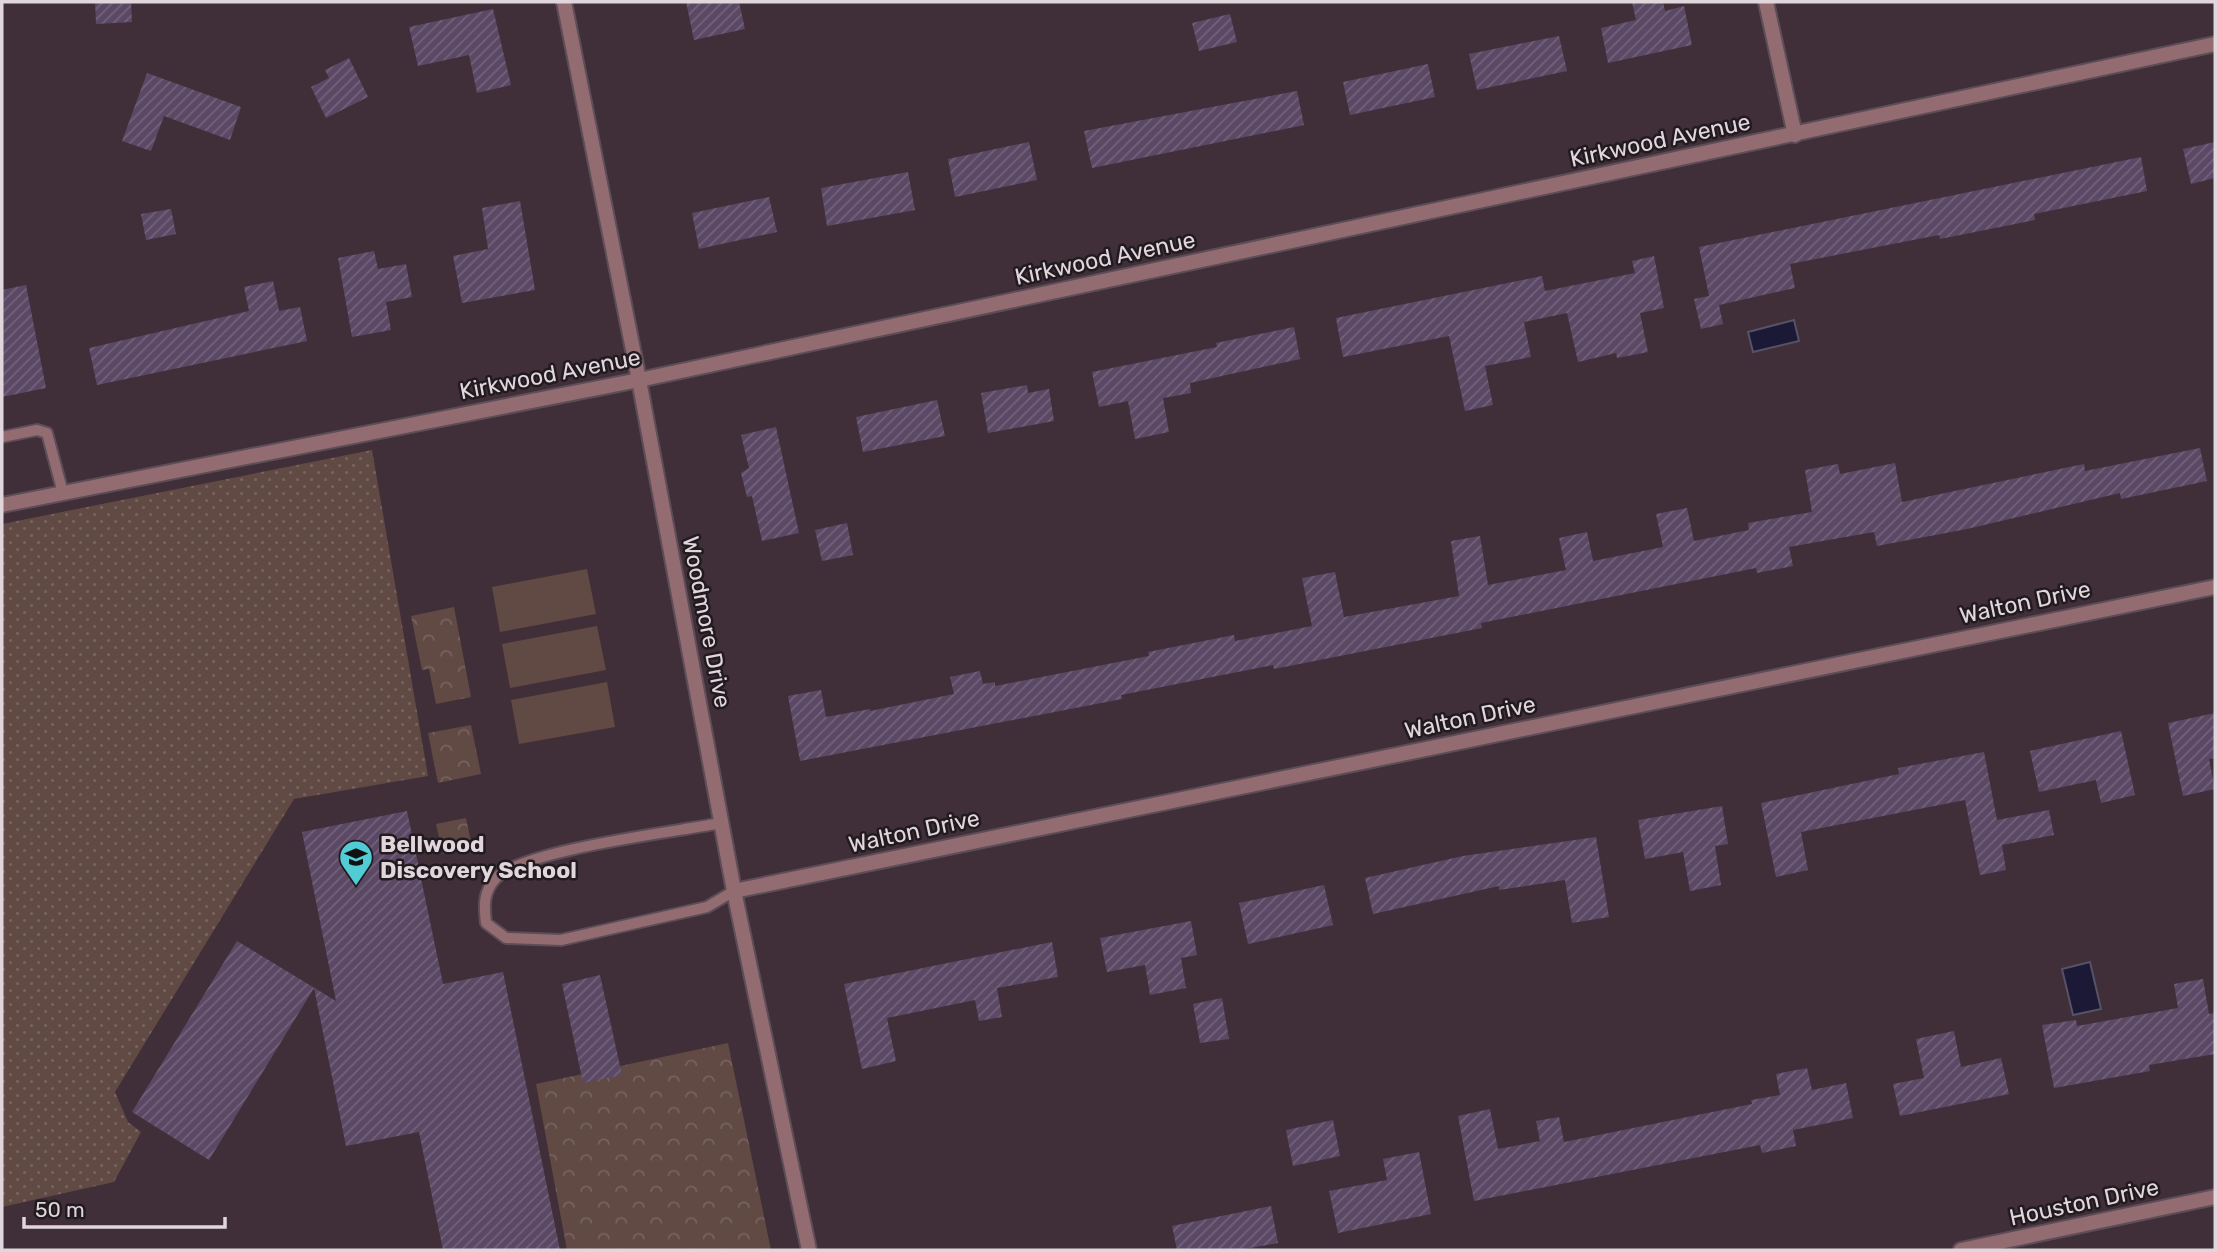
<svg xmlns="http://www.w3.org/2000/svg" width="2217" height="1252" font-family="Rubik,sans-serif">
<defs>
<pattern id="grass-dots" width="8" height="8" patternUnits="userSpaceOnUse" patternTransform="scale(1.75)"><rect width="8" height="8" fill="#614a43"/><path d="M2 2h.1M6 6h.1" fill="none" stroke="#77635e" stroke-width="1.8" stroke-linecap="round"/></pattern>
<pattern id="forest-crowns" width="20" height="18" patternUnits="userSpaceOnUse" patternTransform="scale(1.75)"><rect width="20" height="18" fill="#614a43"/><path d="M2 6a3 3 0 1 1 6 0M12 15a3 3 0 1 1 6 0" fill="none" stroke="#77635e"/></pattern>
<pattern id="building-hatch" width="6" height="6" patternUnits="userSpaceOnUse" patternTransform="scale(1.75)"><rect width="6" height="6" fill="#5b4865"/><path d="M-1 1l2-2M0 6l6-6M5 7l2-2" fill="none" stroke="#72627a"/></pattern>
</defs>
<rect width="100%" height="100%" fill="#402f39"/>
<!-- grass -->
<path fill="url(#grass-dots)" d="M 372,450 L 428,776 L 294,799 L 115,1092 L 128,1122 L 141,1132 L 114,1182 L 2,1207 L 2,524 Z"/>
<!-- forest -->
<g fill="url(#forest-crowns)">
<path d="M 454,607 L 471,697 L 436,704 L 429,669 L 422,670 L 411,616 Z"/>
<path d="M 471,725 L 481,774 L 438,783 L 428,733 Z"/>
<path d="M 466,818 L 472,847 L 443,854 L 436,824 Z"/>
<path d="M 728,1043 L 771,1250 L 567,1250 L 536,1084 Z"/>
</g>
<!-- pitch -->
<g fill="#614a43">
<path d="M 587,569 L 596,614 L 500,632 L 492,587 Z"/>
<path d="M 597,626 L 606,670 L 510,688 L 502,644 Z"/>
<path d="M 607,682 L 615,727 L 519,744 L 511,700 Z"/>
</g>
<!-- water -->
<g fill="#1b1935" stroke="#565267" stroke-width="2">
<path d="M 1794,320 L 1799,341 L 1753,352 L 1748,332 Z"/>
<path d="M 2090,962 L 2101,1009 L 2073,1015 L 2062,969 Z"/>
</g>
<!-- building -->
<g fill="url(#building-hatch)">
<path d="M 95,2 L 131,2 L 132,22 L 96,24 Z"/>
<path d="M 686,2 L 739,2 L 745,29 L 694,40 Z"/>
<path d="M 1632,2 L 1663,2 L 1665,11 L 1684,6 L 1692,45 L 1608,63 L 1601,28 L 1636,20 Z"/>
<path d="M 493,9 L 511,85 L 477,93 L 469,55 L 418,66 L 409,27 Z"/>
<path d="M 1230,14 L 1237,42 L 1199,51 L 1192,23 Z"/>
<path d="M 1559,36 L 1567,71 L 1477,90 L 1469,54 Z"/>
<path d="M 349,58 L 368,97 L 326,118 L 311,87 L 329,78 L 325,70 Z"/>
<path d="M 1428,64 L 1435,97 L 1350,115 L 1343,82 Z"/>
<path d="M 147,73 L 241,107 L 230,140 L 164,116 L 151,151 L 122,141 Z"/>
<path d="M 1297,91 L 1304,125 L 1092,168 L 1084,131 Z"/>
<path d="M 1029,142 L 1037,180 L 955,197 L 948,159 Z"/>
<path d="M 2215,142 L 2215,178 L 2191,184 L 2183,149 Z"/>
<path d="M 2141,157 L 2147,191 L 2034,214 L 2035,220 L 1940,239 L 1939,235 L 1790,264 L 1795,288 L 1719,305 L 1723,324 L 1701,329 L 1694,299 L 1709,296 L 1699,247 Z"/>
<path d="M 908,172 L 915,210 L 827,226 L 821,188 Z"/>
<path d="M 769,197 L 777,232 L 699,249 L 692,213 Z"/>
<path d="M 520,201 L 535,290 L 462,303 L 453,256 L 488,249 L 482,208 Z"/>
<path d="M 171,209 L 176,234 L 146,240 L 141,214 Z"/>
<path d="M 374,251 L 378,269 L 406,264 L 412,297 L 386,302 L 391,330 L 352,337 L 338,258 Z"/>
<path d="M 1654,256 L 1664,308 L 1640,313 L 1648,352 L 1617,358 L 1616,353 L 1578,362 L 1567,313 L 1524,322 L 1531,357 L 1485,366 L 1493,405 L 1465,411 L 1449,336 L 1343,357 L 1336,318 L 1542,276 L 1545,291 L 1635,273 L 1632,261 Z"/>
<path d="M 273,281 L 279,311 L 300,307 L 307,341 L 97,385 L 89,348 L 249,311 L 244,287 Z"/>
<path d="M 26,285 L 46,388 L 2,397 L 2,290 Z"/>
<path d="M 1294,327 L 1300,359 L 1190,383 L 1191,393 L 1163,398 L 1169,432 L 1135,439 L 1128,401 L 1099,407 L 1092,372 L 1217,347 L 1216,343 Z"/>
<path d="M 1027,385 L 1028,393 L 1049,389 L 1054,421 L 988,433 L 981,393 Z"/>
<path d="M 937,400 L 945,436 L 863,452 L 856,417 Z"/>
<path d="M 776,427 L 799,533 L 762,541 L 752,496 L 747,497 L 741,473 L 749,468 L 741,435 Z"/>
<path d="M 2200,448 L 2207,481 L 2121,499 L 2120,493 L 1967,529 L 1877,546 L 1874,532 L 1789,547 L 1793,566 L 1757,573 L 1756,568 L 1481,623 L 1482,628 L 1274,669 L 1273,665 L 1121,695 L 1122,699 L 800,761 L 788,696 L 821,690 L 826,717 L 870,709 L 870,711 L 954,694 L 950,677 L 980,671 L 983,684 L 995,682 L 995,686 L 1149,656 L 1148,652 L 1234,635 L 1235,641 L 1312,626 L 1302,578 L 1335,572 L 1344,617 L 1459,596 L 1451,541 L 1480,536 L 1488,585 L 1566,570 L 1559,538 L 1587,532 L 1593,561 L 1663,547 L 1656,514 L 1687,508 L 1694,541 L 1749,530 L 1748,523 L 1812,512 L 1805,470 L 1838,464 L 1840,474 L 1895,463 L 1902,502 L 2084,464 L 2085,471 Z"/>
<path d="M 847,523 L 853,555 L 822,561 L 815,530 Z"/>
<path d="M 2215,713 L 2215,758 L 2209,759 L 2215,789 L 2183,796 L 2168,723 Z"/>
<path d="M 2121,731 L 2135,795 L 2101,803 L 2096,780 L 2039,792 L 2030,751 Z"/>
<path d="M 1984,752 L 1997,820 L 2049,810 L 2054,835 L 2002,845 L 2006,870 L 1980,875 L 1965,800 L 1801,832 L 1808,870 L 1776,877 L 1761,803 L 1899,774 L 1898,768 Z"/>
<path d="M 1722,806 L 1728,844 L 1715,846 L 1721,885 L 1690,891 L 1683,852 L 1645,859 L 1638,820 Z"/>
<path d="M 407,811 L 443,984 L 503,972 L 560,1250 L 443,1250 L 419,1132 L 346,1146 L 314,988 L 209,1160 L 132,1112 L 237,941 L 336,1001 L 302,832 Z"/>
<path d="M 1596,837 L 1609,917 L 1572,923 L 1565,880 L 1499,890 L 1499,886 L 1373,914 L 1365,878 L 1463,856 Z"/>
<path d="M 1324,885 L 1333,925 L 1248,944 L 1239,903 Z"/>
<path d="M 1191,921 L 1197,955 L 1181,958 L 1186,988 L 1150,995 L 1145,965 L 1107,972 L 1100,938 Z"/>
<path d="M 1052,942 L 1058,977 L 997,988 L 1002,1017 L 979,1021 L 975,1000 L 887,1018 L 896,1061 L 862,1069 L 844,984 Z"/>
<path d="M 600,975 L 622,1075 L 583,1083 L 562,984 Z"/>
<path d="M 2203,979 L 2209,1014 L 2215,1013 L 2215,1054 L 2149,1065 L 2150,1071 L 2054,1088 L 2042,1025 L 2076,1020 L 2077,1026 L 2178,1008 L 2174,984 Z"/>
<path d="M 1222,998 L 1229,1039 L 1200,1043 L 1193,1004 Z"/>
<path d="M 1954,1031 L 1961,1067 L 2001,1058 L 2009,1094 L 1900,1116 L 1893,1084 L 1924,1078 L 1916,1039 Z"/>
<path d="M 1807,1068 L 1812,1090 L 1846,1083 L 1853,1118 L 1793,1130 L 1796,1146 L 1762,1153 L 1760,1145 L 1474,1201 L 1458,1116 L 1490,1109 L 1498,1149 L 1540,1141 L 1536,1121 L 1559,1117 L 1564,1142 L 1752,1104 L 1751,1100 L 1780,1095 L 1776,1074 Z"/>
<path d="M 1333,1120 L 1340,1156 L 1293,1166 L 1286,1130 Z"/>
<path d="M 1419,1152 L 1431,1214 L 1338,1233 L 1329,1191 L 1387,1180 L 1383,1159 Z"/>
<path d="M 1271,1206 L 1278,1243 L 1240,1250 L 1177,1250 L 1172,1226 Z"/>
</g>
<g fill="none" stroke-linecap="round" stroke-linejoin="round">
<!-- service casing -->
<g stroke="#5d4d56" stroke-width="14">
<g id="service">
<path d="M 2,437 L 37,430 L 47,433 L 63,493"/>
<path d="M 721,823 C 675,832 526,849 496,878 C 483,892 484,906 486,923 L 506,938 L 561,940 L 707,907 L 734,891"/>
</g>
</g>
<!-- minor casing -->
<g stroke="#5d4d56" stroke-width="18">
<g id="minor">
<path d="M 564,2 L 639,380 L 734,891 L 809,1250"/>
<path d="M 1766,2 L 1795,135"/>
<path d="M 2,505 L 639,380 L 2215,44"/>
<path d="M 734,891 L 2215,587"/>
<path d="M 1961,1250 L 2215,1197"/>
</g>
</g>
<!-- service -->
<use href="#service" stroke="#936c72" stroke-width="10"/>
<!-- minor -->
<use href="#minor" stroke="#936c72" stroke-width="14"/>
</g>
<!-- icons -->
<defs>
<g id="school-pin" transform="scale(1.75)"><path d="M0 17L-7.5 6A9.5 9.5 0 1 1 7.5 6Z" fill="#51ccd4" stroke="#211a1e"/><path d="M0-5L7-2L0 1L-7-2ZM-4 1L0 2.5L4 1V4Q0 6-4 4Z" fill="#111"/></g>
</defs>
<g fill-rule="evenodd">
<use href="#school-pin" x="356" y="857"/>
</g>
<g text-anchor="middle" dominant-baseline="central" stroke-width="5" stroke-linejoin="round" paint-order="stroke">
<!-- street labels -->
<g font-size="23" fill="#e1d6dc" stroke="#211a1e">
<text transform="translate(1660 140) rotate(-12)">Kirkwood Avenue</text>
<text transform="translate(1105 258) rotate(-12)">Kirkwood Avenue</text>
<text transform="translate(550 374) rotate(-11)">Kirkwood Avenue</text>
<text transform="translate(2025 602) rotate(-12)">Walton Drive</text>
<text transform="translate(707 622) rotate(79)">Woodmore Drive</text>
<text transform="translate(1470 717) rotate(-12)">Walton Drive</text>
<text transform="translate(914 831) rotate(-12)">Walton Drive</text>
<text transform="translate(2084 1202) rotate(-12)">Houston Drive</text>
</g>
<!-- poi labels -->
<g font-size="23" font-weight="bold" fill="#e1d6dc" stroke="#211a1e" text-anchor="start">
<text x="380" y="844">Bellwood<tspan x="380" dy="26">Discovery School</tspan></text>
</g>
</g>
<!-- border -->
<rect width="2217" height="1252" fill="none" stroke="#e1d6dc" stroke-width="7"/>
<!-- scale -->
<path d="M24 1217v10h201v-10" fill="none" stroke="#e1d6dc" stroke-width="3.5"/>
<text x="35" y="1217" font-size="21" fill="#e1d6dc" stroke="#211a1e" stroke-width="5" paint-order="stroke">50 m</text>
</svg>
